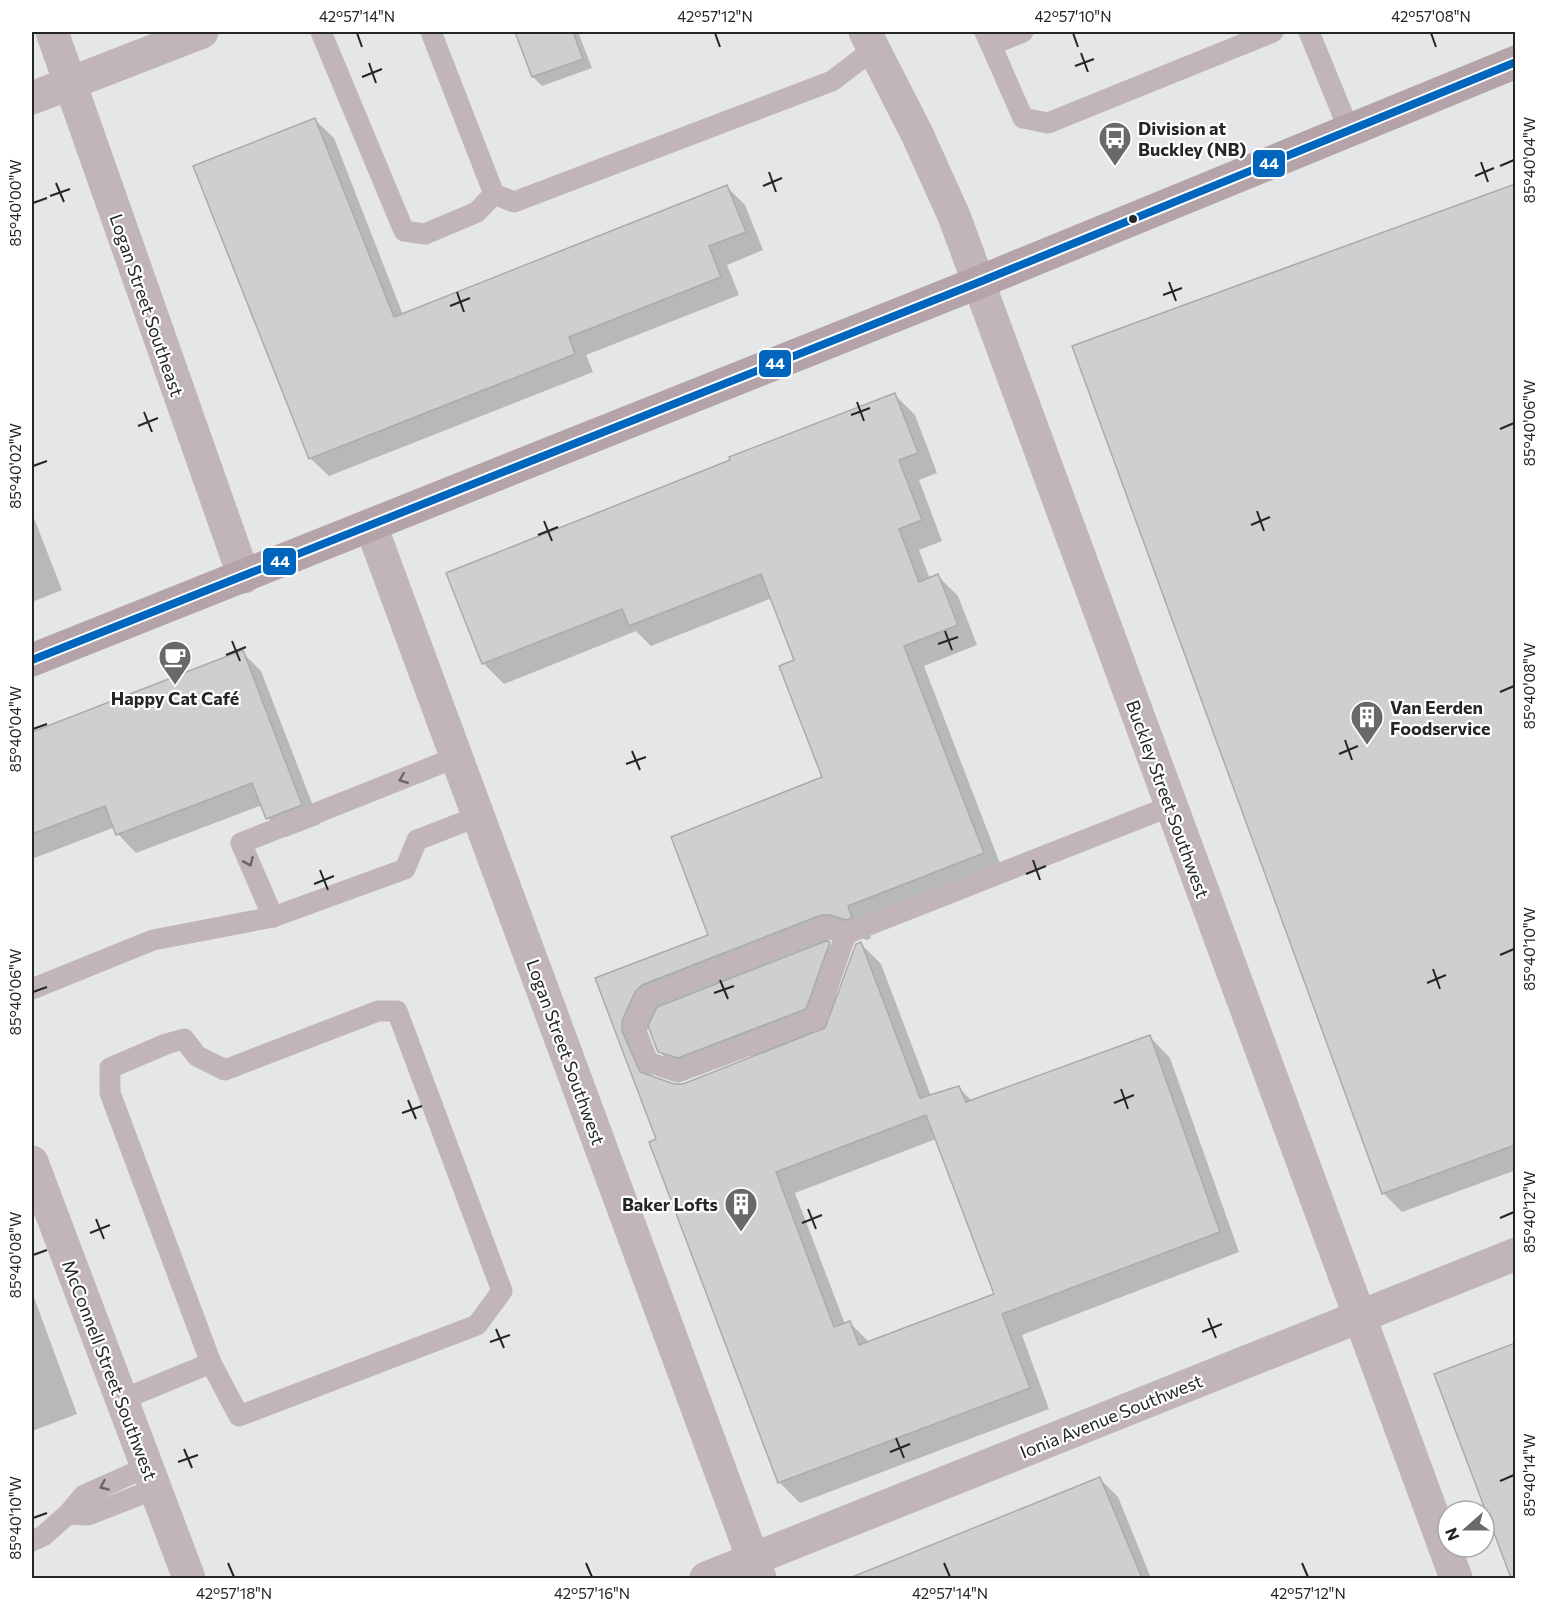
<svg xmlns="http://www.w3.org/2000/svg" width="1547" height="1610" font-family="Commissioner,sans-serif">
<rect width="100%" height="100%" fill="#e4e6e8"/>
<!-- shadow -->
<g fill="#0003" fill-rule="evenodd">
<path d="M 517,32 L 578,32 L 592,68 L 542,86 L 533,77 Z"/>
<path d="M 315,120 L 334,138 L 403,315 L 727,187 L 745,205 L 763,250 L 727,265 L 739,295 L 586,355 L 593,372 L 329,476 L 310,458 Z"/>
<path d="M 1516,185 L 1516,1170 L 1402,1212 L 1383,1193 L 1074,347 Z"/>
<path d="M 894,394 L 915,415 L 937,473 L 919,480 L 942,541 L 919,550 L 930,579 L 938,576 L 958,596 L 977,645 L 924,666 L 1004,874 L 867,927 L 871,938 L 867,940 L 852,935 L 842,935 L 825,942 L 829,943 L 847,962 L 836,994 L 839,995 L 861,944 L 881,964 L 931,1096 L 958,1087 L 973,1102 L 1150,1037 L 1170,1058 L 1239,1252 L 1022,1335 L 1049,1409 L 800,1503 L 780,1483 L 651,1142 L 658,1140 L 597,979 L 710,936 L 823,778 L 796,661 L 772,598 L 651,646 L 636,631 L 504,684 L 483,663 ZM 649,1026 L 659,1051 L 678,1070 L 697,1076 L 750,1056 L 751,1059 L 683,1085 L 674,1086 L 653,1078 L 642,1052 L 642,1042 ZM 936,1139 L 996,1294 L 869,1342 L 850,1323 L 845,1324 L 795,1193 Z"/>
<path d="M 32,513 L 62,590 L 32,602 Z"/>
<path d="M 242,652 L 261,671 L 320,824 L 286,837 L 268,818 L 262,805 L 136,853 L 118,834 L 115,827 L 32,859 L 32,734 Z"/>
<path d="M 32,1292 L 77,1414 L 32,1431 Z"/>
<path d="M 1516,1345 L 1516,1557 L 1498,1540 L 1436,1375 Z"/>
<path d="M 1100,1479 L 1118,1497 L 1151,1578 L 853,1578 Z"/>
</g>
<!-- building -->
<g fill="#cfcfd0" stroke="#ababab" stroke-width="1.5" fill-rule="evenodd">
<path d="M 515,32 L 573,32 L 583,59 L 532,77 Z"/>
<path d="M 315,118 L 394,317 L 727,185 L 746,232 L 709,246 L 721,277 L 569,337 L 575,354 L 309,459 L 193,166 Z"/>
<path d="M 1515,184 L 1515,1145 L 1382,1194 L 1072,346 Z"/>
<path d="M 895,393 L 918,453 L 899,460 L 922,520 L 899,529 L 919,582 L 938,574 L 958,625 L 904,646 L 984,853 L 848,906 L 852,918 L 846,920 L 830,915 L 821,915 L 642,985 L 635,992 L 622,1021 L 622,1031 L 640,1072 L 674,1084 L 683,1084 L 825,1028 L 856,944 L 861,942 L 920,1098 L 959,1086 L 966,1102 L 1150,1035 L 1220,1232 L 1002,1314 L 1030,1388 L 778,1483 L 649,1142 L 656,1139 L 595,978 L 708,935 L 671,837 L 822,777 L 779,666 L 794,660 L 761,574 L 629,626 L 622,609 L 482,664 L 446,573 L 730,460 L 729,457 ZM 926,1115 L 994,1294 L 859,1345 L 850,1321 L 834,1327 L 776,1172 Z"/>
<path d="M 243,650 L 302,805 L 266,819 L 252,783 L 116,835 L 105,806 L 32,834 L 32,732 Z"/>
<path d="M 826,941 L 830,942 L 806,1009 L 678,1058 L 658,1052 L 648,1026 L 657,1007 Z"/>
<path d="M 1515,1343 L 1515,1578 L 1511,1578 L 1434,1374 Z"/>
<path d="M 1100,1477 L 1142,1578 L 852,1578 L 852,1577 Z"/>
</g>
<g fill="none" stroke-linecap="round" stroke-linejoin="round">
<!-- service -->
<g stroke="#c1b5b8" stroke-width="21">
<path d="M 321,32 L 404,231 L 425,234 L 477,212 L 494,194"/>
<path d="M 431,32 L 494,194 L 514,202 L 832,81 L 874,49"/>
<path d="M 985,32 L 991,45 L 1023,32"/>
<path d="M 1309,32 L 1349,130"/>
<path d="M 991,45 L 1023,118 L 1048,123 L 1273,32"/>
<path d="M 273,917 L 241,843 L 457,757"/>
<path d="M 826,927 L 846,934 L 816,1019 L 678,1072 L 648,1062 L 634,1026 L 647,997 Z"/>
<path d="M 846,934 L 1171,806"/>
<path d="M 32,989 L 153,940 L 273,917 L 405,869 L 417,840 L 479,816"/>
<path d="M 121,1400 L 211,1363 L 239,1416 L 477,1325 L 502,1291 L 397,1011 L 378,1011 L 225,1070 L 197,1056 L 184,1039 L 166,1044 L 110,1068 L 110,1093 L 211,1363"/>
<path d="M 68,1514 L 88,1515 L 155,1489"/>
<path d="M 32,1541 L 43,1536 L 68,1514 L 84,1495 L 147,1467"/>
</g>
<!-- minor -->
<g stroke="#c1b5b8" stroke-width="33">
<path d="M 52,32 L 244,577"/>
<path d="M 865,32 L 917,134 L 954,216 L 1456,1578"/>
<path d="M 32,98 L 202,32"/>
<path d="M 371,526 L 760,1578"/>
<path d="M 32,1162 L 189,1578"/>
</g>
<!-- tertiary -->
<path stroke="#c1b5b8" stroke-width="33" d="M 706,1578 L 1516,1254"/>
<!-- primary -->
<path stroke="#b4a3a8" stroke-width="33" d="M 32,660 L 977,283 L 1516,62"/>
<!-- bus-1 casing -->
<g stroke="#fff" stroke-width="12">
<path id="bus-1" d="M 32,660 L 977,283 L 1516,62"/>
</g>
<!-- bus-1 -->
<use href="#bus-1" stroke="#0065bd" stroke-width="8"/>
</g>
<!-- one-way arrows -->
<defs><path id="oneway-chevron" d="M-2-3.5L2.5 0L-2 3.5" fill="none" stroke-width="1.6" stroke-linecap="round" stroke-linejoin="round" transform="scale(1.5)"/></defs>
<g stroke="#6a6668">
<use href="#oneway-chevron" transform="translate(403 779) rotate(158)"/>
<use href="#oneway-chevron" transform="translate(249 862) rotate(66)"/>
<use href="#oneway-chevron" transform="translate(104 1486) rotate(156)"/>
</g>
<!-- ticks -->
<path fill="none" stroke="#232526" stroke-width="2" d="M 357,33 L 362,47M 715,33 L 720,47M 1073,33 L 1078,47M 1431,33 L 1436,47M 1081,53 L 1088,72M 369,63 L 376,83M 1075,66 L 1094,59M 362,77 L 382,69M 1481,162 L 1488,182M 1500,166 L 1514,160M 769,172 L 776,192M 1475,176 L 1494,168M 56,183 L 64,202M 763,186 L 782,178M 50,196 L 70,189M 33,203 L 47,198M 1169,282 L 1176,301M 457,292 L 464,312M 1163,295 L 1182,288M 450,306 L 470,298M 857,402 L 864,421M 144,412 L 152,432M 851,415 L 870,408M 138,426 L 158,418M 1500,429 L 1514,423M 33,466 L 47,461M 1257,511 L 1264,531M 544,521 L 552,541M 1251,525 L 1270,517M 538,535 L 558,527M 945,631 L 952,650M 232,641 L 240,661M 938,644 L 958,637M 226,655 L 246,647M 1500,692 L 1514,686M 33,729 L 47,724M 1345,740 L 1352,760M 632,751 L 640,770M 1339,754 L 1358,746M 626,764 L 646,757M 1033,860 L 1040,880M 320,870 L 328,890M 1026,874 L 1046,866M 314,884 L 334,876M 1500,955 L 1514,949M 1433,969 L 1440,989M 720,980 L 728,999M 1427,983 L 1446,975M 33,992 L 47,987M 714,993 L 734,986M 1121,1089 L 1128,1109M 408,1100 L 416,1119M 1114,1103 L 1134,1095M 402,1113 L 422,1106M 808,1209 L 816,1229M 1500,1218 L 1514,1212M 96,1219 L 104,1239M 802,1223 L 822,1215M 90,1233 L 110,1225M 33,1255 L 47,1250M 1208,1318 L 1216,1338M 496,1329 L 504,1348M 1202,1332 L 1222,1324M 490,1342 L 510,1335M 896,1438 L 904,1458M 184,1449 L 192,1468M 890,1452 L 910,1444M 178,1462 L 198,1455M 1500,1481 L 1514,1475M 33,1518 L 47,1513M 228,1563 L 234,1577M 586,1563 L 592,1577M 944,1563 L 950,1577M 1302,1563 L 1308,1577"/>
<!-- icons -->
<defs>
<g id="bus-pin" transform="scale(1.725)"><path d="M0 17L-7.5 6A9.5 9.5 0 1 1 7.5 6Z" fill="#67696a" stroke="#fff"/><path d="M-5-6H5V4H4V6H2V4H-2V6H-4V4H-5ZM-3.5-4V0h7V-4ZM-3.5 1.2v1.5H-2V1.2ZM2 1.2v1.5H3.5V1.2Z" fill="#fff"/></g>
<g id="cafe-pin" transform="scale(1.725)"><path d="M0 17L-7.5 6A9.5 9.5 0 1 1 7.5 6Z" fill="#67696a" stroke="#fff"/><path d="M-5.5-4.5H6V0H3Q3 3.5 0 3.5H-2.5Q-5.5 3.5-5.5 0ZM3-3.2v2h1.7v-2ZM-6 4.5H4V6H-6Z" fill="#fff"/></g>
<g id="building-pin" transform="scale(1.725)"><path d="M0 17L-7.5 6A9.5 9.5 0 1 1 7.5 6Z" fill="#67696a" stroke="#fff"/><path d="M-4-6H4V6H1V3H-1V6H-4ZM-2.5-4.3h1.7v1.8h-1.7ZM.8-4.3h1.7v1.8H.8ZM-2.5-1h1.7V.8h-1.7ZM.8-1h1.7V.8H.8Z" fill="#fff"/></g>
</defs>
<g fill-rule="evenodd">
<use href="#bus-pin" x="1115" y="138"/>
<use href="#cafe-pin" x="175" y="657"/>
<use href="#building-pin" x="1367" y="717"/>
<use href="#building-pin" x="741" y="1204"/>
</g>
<!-- markers -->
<circle fill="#232526" stroke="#fff" stroke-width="2" cx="1133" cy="219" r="5"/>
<g text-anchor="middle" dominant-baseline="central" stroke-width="4.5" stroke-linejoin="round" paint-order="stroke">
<!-- poi labels -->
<g font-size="18" font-weight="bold" fill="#232526" stroke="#fff" text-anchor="start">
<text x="1138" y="128">Division at<tspan x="1138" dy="21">Buckley (NB)</tspan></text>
<text x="175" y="698" text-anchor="middle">Happy Cat Café</text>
<text x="1390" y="707">Van Eerden<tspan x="1390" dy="21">Foodservice</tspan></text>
<text x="718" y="1204" text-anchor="end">Baker Lofts</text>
</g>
<!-- street labels -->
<g font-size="18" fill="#232526" stroke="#fff">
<text transform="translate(147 305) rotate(71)">Logan Street Southeast</text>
<text transform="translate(1168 799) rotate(70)">Buckley Street Southwest</text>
<text transform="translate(566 1052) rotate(70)">Logan Street Southwest</text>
<text transform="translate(110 1370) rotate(69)">McConnell Street Southwest</text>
<text transform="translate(1111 1416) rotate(-22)">Ionia Avenue Southwest</text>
</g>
</g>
<g stroke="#fff" stroke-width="2">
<rect x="1252" y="149" width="34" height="29" rx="6" fill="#0065bd"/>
<rect x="758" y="349" width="34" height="29" rx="6" fill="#0065bd"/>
<rect x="262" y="547" width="35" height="29" rx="6" fill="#0065bd"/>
</g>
<g font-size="16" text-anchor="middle" font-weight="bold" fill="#fff">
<text x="1269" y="169">44</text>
<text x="775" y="369">44</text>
<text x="280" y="567">44</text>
</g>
<!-- border -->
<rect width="1547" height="1610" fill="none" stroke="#ffffff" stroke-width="66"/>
<!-- north arrow -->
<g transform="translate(1466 1529) rotate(249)"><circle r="28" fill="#ffffff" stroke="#a7a8a8" stroke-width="1.5"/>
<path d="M0-4.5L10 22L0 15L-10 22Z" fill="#67696a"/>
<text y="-9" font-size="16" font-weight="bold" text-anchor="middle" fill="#232526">N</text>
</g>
<rect x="33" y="33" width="1481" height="1544" fill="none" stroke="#232526" stroke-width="2"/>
<g font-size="15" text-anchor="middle" fill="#232526">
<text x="357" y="22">42°57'14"N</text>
<text x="715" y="22">42°57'12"N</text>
<text x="1073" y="22">42°57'10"N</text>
<text x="1431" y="22">42°57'08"N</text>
<text transform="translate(1530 160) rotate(-90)" y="5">85°40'04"W</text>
<text transform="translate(16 203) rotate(-90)" y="5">85°40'00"W</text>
<text transform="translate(1530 423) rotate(-90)" y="5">85°40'06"W</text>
<text transform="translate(16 466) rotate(-90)" y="5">85°40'02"W</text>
<text transform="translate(1530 686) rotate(-90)" y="5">85°40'08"W</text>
<text transform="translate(16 729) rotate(-90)" y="5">85°40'04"W</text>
<text transform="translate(1530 949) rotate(-90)" y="5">85°40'10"W</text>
<text transform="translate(16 992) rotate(-90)" y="5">85°40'06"W</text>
<text transform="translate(1530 1212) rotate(-90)" y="5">85°40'12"W</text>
<text transform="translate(16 1255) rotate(-90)" y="5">85°40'08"W</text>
<text transform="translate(1530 1475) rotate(-90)" y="5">85°40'14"W</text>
<text transform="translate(16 1518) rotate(-90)" y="5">85°40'10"W</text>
<text x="234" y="1599">42°57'18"N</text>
<text x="592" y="1599">42°57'16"N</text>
<text x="950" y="1599">42°57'14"N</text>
<text x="1308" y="1599">42°57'12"N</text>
</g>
</svg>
